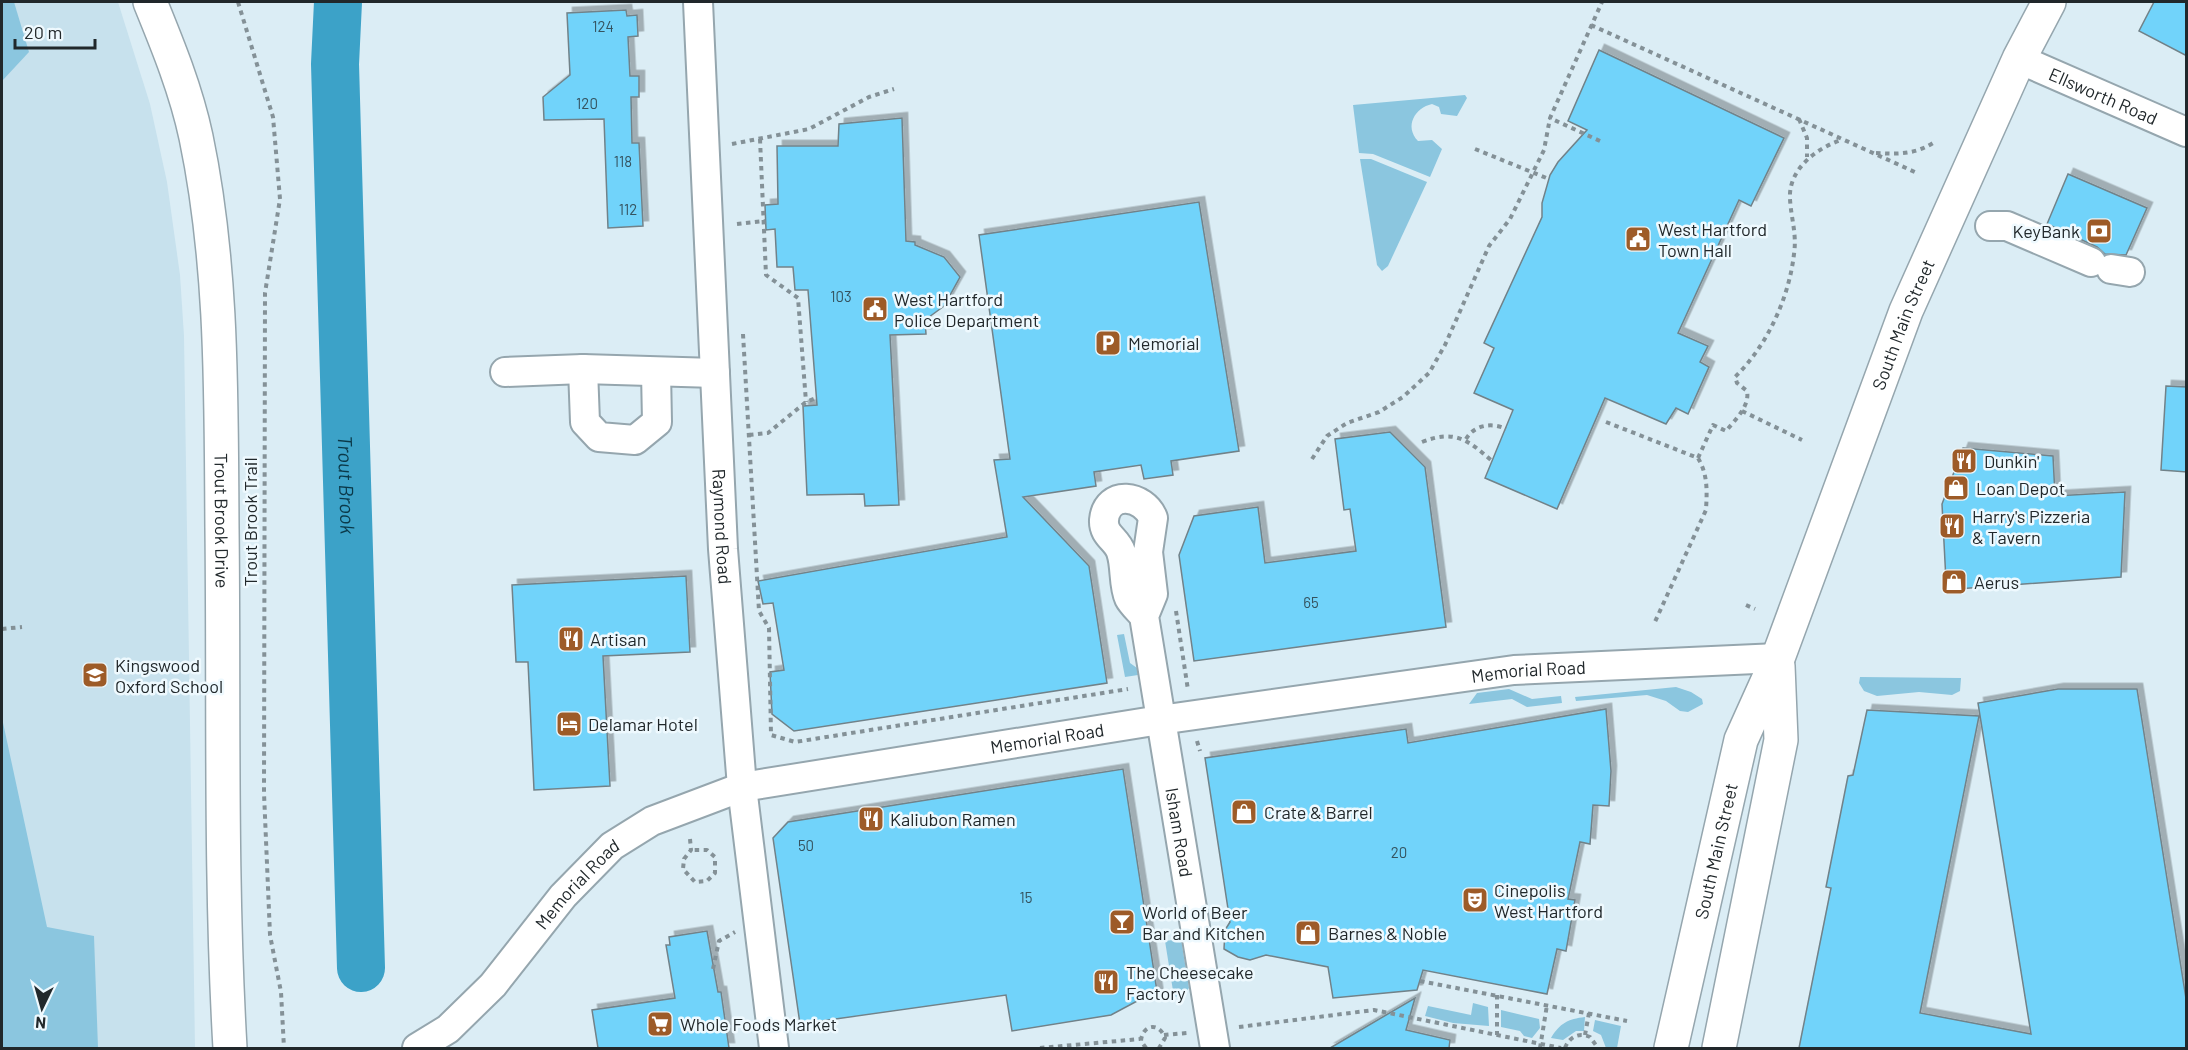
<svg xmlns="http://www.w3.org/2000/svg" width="2188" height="1050" font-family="Barlow,sans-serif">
<defs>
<filter id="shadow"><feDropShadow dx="5.5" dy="-5.5" stdDeviation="0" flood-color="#0004"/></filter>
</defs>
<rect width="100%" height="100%" fill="#dbedf5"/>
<!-- built -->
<path fill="#c7e1ed" d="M 2,2 L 118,2 L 150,104 L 167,182 L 180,275 L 184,336 L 195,1048 L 2,1048 Z"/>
<!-- green -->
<g fill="#8bc6df">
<path d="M 2,2 L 14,2 L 29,52 L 2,81 Z"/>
<path d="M 1465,95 L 1467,98 L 1457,116 L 1441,114 L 1439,107 L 1432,104 C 1415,108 1404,126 1418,141 L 1432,140 L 1442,149 L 1430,177 L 1373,154 L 1359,153 L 1353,105 Z"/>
<path d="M 1360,159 L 1371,159 L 1427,182 L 1388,266 L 1382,271 L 1377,265 Z"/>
<path d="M 1124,634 L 1130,663 L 1137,668 L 1138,675 L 1125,677 L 1117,635 Z"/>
<path d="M 1860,677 L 1961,678 L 1960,691 L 1952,695 L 1919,692 L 1877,696 L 1864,691 L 1859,683 Z"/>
<path d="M 1676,687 L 1691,692 L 1702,699 L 1703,704 L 1688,712 L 1680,711 L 1666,701 L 1647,695 L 1576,701 L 1575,697 Z"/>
<path d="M 1509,689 L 1532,699 L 1561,696 L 1562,703 L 1527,707 L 1512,699 L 1469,704 L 1477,693 Z"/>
<path d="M 2,718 L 47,927 L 94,936 L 98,1048 L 2,1048 Z"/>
<path d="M 1181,939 L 1189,988 L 1183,995 L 1174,997 L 1165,941 Z"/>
<path d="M 1473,1003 L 1488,1007 L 1489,1026 L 1453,1023 L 1425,1016 L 1428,1006 L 1471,1015 Z"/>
<path d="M 1501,1010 L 1539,1019 L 1540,1028 L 1532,1038 L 1524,1036 L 1520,1031 L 1501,1027 Z"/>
<path d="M 1585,1017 L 1584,1031 L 1576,1031 L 1563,1040 L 1551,1038 C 1560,1023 1568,1019 1585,1017 Z"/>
<path d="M 1595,1020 L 1621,1026 L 1617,1048 L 1606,1048 L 1601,1035 L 1593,1031 Z"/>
</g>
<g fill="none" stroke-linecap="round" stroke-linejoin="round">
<!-- river -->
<path stroke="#3ca2c8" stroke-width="48" id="s1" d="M 338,2 L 335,64 L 361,968"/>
</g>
<!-- building -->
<g fill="#71d3fa" stroke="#718289" stroke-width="1.5" filter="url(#shadow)">
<path d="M 2154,2 L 2187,2 L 2187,56 L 2139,31 Z"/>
<path d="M 626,10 L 627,16 L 637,15 L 638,36 L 628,37 L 630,76 L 639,76 L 639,97 L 631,97 L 632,143 L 639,143 L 643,226 L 608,228 L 604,119 L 544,120 L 543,97 L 570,75 L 567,13 Z"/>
<path d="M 1599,50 L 1784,138 L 1751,206 L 1739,200 L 1678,333 L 1708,346 L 1700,362 L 1709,367 L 1688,414 L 1676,408 L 1666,424 L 1605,398 L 1557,509 L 1485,478 L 1513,410 L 1474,393 L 1494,348 L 1484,343 L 1542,217 L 1542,203 L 1550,175 L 1558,162 L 1587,130 L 1568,121 Z"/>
<path d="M 902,118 L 906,241 L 915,242 L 915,245 L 944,257 L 960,277 L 944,306 L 925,320 L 926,334 L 890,335 L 899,505 L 865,506 L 864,494 L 807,495 L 803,406 L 817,405 L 808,290 L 795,290 L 793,267 L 777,267 L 775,229 L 766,230 L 765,205 L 778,204 L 777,146 L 838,146 L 839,124 Z"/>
<path d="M 2068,174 L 2147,208 L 2126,255 L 2105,254 L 2097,247 L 2047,224 Z"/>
<path d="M 1199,202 L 1239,451 L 1171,461 L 1173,475 L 1144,479 L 1141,465 L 1094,472 L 1096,486 L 1023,497 L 1089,566 L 1107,683 L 794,731 L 772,714 L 770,672 L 784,670 L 773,603 L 763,604 L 758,581 L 1007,537 L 994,460 L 1010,459 L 979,235 Z"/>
<path d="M 2166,386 L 2187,387 L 2187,472 L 2161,470 Z"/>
<path d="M 1390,432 L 1425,467 L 1446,627 L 1194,661 L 1179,555 L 1194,516 L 1258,507 L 1265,563 L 1356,551 L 1350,509 L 1344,510 L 1335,439 Z"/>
<path d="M 1963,448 L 2053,456 L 2055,496 L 2125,492 L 2121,577 L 1957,589 L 1946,581 L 1942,504 Z"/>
<path d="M 686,576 L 690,652 L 603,656 L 610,786 L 534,790 L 528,662 L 516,662 L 512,585 Z"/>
<path d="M 2058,689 L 2137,689 L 2187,1005 L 2187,1048 L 1799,1048 L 1831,888 L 1826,887 L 1848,776 L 1853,775 L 1867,710 L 1979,716 L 1920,1013 L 2031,1034 L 1978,703 Z"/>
<path d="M 1606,709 L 1611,771 L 1609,806 L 1593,805 L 1590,844 L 1580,842 L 1568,899 L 1575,900 L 1566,951 L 1557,949 L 1547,994 L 1423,970 L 1417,990 L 1333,998 L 1328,967 L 1266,955 L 1250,960 L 1238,957 L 1224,949 L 1225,930 L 1230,922 L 1205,758 L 1406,729 L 1408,743 Z"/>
<path d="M 1123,769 L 1158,998 L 1139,1000 L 1111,1015 L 1012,1031 L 1006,995 L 800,1024 L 773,838 L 788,822 Z"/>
<path d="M 707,931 L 718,992 L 721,992 L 729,1048 L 598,1048 L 592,1010 L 675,998 L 666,945 L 670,945 L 669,937 Z"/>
<path d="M 1415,998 L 1406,1030 L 1450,1040 L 1449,1048 L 1330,1048 Z"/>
</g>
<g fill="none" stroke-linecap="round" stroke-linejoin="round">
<!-- minor casing -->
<g stroke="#95a6ae" stroke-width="32">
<g id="minor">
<path id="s2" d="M 698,2 L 723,549 L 742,787 L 774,1048"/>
<path id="s3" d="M 2019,59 L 2186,132"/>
<path d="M 1990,226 L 2007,226 L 2091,262"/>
<path d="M 2111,269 L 2130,272"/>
<path d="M 583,369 L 585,422 L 599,437 L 635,440 L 657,422 L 656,372"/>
<path d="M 505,372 L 583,369 L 715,373"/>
<path id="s4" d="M 1144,616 C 1140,611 1132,604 1129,598 C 1123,585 1126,566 1121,552 C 1117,539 1103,536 1104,520 C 1107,489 1144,495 1153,518 L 1148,552 L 1153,594 L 1144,616 L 1215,1048"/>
<path id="s5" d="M 417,1048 L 448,1029 L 493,985 L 563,896 L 612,846 L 652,821 L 742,787 L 1160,720 L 1514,670 L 1778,658"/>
</g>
</g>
<!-- major casing -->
<g stroke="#95a6ae" stroke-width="36">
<g id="major">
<path id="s6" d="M 150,2 C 168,46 186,90 196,137 C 223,266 221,398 222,528 C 224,701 220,876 230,1048"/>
<path id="s7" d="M 1671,1048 L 1741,740 L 1778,658 L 1906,311 L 2019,59 L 2049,2"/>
<path d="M 1719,1048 L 1781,740 L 1778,666"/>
</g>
</g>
<!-- path -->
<g stroke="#849197" stroke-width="4" stroke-dasharray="4.5 4.5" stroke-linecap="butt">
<path d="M 238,2 L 273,117 L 280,199 L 265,293 L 264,793 L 270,935 L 281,992 L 284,1048"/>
<path d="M 1591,25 L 1917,173"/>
<path d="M 1799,119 L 1807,138 L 1807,157"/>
<path d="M 760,139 L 766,275 L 798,298 L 806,402"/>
<path d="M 1600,141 L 1550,118 L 1602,2"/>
<path d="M 732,144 L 809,129 L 869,97 L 894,89"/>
<path d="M 1475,149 L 1549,179"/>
<path d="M 1876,153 C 1896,154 1914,155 1933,143"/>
<path d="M 737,224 L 765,221"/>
<path d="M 743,334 L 759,611 L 769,628 L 771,735 L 795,742 L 1128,689"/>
<path d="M 1742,411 L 1802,440"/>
<path d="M 1606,422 L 1698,458 C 1708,475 1707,491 1706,510 L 1654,624"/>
<path d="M 749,435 L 768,433 L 806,402 L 816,398"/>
<path d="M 1466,439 C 1474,425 1492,422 1506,429"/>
<path d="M 1422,442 C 1455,429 1468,440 1492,461"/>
<path d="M 1698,458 L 1713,425 L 1726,431 C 1735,420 1750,406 1747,391 L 1737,383 L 1735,377 C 1767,346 1789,298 1794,254 C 1797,234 1791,218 1790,199 C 1788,169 1817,148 1841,140"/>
<path d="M 1312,459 L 1327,436 L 1347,423 L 1379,412 L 1403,397 L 1429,373 L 1445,345 L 1489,246 L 1510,219 L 1544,150 L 1550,118"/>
<path d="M 1746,605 L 1755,609"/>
<path d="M 1176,611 L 1188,690"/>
<path d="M 2,629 L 22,627"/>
<path d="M 1197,741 L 1200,751"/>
<path d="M 690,839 L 691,850 L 684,859 L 683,869 L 695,882 L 707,881 L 715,873 L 715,857 L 707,850 L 691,850"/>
<path d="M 713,969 L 719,941 L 735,932"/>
<path d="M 1420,981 L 1627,1021"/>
<path d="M 1497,995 L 1497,1035"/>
<path d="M 1239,1027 L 1374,1010 L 1561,1048"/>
<path d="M 1164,1035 L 1187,1033"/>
<path d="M 1585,1035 L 1589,1013"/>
<path d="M 1040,1048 L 1140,1039"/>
<path d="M 1146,1048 L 1141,1041 C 1142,1025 1159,1021 1165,1038 L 1159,1048"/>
<path d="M 1540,1048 L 1547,1005"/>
<path d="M 1565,1048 C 1569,1037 1579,1032 1590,1037 L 1598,1048"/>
</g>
<!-- minor -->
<use href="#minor" stroke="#fff" stroke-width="28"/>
<!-- major -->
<use href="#major" stroke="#fff" stroke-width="33"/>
</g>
<!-- icons -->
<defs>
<g id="bank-square" transform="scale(1.35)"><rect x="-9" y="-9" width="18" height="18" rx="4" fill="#9d5b28" stroke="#eef9fe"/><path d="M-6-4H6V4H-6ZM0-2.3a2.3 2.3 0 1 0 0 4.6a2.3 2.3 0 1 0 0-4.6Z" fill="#fff"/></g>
<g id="civic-square" transform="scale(1.35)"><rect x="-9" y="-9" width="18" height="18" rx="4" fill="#9d5b28" stroke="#eef9fe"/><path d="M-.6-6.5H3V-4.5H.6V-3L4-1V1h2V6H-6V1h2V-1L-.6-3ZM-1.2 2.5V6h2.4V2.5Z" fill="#fff"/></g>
<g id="parking-square" transform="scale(1.35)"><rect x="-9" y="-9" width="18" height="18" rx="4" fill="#9d5b28" stroke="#eef9fe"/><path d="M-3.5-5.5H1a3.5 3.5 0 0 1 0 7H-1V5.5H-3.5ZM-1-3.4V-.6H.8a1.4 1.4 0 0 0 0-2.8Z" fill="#fff"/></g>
<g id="restaurant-square" transform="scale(1.35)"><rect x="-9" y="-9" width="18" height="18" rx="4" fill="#9d5b28" stroke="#eef9fe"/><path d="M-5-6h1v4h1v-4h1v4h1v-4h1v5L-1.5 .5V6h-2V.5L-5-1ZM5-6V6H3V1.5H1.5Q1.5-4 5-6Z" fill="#fff"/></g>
<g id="shop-square" transform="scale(1.35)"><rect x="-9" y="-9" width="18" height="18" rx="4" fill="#9d5b28" stroke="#eef9fe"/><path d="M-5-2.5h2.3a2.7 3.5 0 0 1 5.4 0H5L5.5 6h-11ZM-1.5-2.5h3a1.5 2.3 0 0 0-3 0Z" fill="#fff"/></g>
<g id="school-square" transform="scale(1.35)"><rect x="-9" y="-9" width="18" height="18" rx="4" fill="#9d5b28" stroke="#eef9fe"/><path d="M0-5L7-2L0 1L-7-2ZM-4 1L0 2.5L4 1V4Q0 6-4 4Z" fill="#fff"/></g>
<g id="hotel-square" transform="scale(1.35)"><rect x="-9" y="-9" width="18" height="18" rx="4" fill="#9d5b28" stroke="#eef9fe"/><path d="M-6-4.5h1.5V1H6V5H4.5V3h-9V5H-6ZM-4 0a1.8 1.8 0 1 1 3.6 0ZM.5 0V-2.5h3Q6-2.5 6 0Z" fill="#fff"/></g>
<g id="theatre-square" transform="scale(1.35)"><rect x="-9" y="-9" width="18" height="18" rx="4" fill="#9d5b28" stroke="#eef9fe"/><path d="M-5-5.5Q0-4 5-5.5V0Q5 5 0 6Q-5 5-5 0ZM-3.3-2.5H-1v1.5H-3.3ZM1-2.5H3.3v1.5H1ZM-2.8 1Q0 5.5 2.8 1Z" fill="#fff"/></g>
<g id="bar-square" transform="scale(1.35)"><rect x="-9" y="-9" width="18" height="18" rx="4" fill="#9d5b28" stroke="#eef9fe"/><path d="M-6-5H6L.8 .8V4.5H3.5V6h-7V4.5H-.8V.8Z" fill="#fff"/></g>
<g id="supermarket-square" transform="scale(1.35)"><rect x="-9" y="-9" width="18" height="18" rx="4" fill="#9d5b28" stroke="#eef9fe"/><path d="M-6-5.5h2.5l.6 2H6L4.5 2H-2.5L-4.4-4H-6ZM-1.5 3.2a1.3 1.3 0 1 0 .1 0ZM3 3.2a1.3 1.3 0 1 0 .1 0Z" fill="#fff"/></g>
</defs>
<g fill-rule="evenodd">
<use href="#bank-square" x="2099" y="231"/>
<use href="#civic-square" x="1638" y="239"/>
<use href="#civic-square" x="875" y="309"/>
<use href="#parking-square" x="1108" y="343"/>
<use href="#restaurant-square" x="1964" y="461"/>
<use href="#shop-square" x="1956" y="488"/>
<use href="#restaurant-square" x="1952" y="526"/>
<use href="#shop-square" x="1954" y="582"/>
<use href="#restaurant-square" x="571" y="639"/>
<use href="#school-square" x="95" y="675"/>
<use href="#hotel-square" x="569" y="724"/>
<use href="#shop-square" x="1244" y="812"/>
<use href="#restaurant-square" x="871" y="819"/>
<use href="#theatre-square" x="1475" y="900"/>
<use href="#bar-square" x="1122" y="922"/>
<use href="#shop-square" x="1308" y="933"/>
<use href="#restaurant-square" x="1106" y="982"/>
<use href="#supermarket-square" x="660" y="1024"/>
</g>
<g text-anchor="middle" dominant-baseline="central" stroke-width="5" stroke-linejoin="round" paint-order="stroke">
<!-- number labels -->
<g font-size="15" fill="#35535f">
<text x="603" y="26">124</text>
<text x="587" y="103">120</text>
<text x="623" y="161">118</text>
<text x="628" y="209">112</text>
<text x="841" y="296">103</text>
<text x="1311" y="602">65</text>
<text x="806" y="845">50</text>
<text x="1399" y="852">20</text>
<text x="1026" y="897">15</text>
</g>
<!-- street labels -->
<g font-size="18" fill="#21282b" stroke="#eef9fe">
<text stroke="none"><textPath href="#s3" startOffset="92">Ellsworth Road</textPath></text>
<text stroke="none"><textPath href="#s7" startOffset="762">South Main Street</textPath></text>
<text stroke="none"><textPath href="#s6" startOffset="528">Trout Brook Drive</textPath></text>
<text transform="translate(250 522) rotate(-90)">Trout Brook Trail</text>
<text stroke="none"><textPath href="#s2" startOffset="525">Raymond Road</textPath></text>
<text stroke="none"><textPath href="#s5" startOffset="1221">Memorial Road</textPath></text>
<text stroke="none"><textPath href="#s5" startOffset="735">Memorial Road</textPath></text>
<text stroke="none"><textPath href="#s4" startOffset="496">Isham Road</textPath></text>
<text stroke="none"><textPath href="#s7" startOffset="202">South Main Street</textPath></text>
<text stroke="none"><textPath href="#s5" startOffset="231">Memorial Road</textPath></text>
</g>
<!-- poi labels -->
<g font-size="18" fill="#21282b" stroke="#eef9fe" text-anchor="start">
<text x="1658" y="229">West Hartford<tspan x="1658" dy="21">Town Hall</tspan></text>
<text x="2080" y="231" text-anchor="end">KeyBank</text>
<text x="894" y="299">West Hartford<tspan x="894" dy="21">Police Department</tspan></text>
<text x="1128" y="343">Memorial</text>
<text x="1984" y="461">Dunkin'</text>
<text x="1976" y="488">Loan Depot</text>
<text x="1972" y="516">Harry's Pizzeria<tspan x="1972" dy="21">&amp; Tavern</tspan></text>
<text x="1974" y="582">Aerus</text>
<text x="590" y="639">Artisan</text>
<text x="115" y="665">Kingswood<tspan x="115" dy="21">Oxford School</tspan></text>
<text x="588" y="724">Delamar Hotel</text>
<text x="1264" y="812">Crate &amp; Barrel</text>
<text x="890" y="819">Kaliubon Ramen</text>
<text x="1494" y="890">Cinepolis<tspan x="1494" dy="21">West Hartford</tspan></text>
<text x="1142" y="912">World of Beer<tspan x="1142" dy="21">Bar and Kitchen</tspan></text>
<text x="1328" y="933">Barnes &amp; Noble</text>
<text x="1126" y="972">The Cheesecake<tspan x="1126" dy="21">Factory</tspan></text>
<text x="680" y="1024">Whole Foods Market</text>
</g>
<!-- water labels -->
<g font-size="20" font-style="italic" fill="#0b3949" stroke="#eef9fe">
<text stroke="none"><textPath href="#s1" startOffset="483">Trout Brook</textPath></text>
</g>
</g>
<!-- border -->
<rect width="2188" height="1050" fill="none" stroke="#21282b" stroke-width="6"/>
<!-- north arrow -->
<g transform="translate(42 1008) rotate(185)" stroke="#eef9fe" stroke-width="4.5" paint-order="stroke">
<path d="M0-4.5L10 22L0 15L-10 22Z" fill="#21282b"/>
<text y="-9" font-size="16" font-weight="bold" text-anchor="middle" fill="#21282b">N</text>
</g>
<!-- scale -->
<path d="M15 39v9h80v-9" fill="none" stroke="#21282b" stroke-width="3"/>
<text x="24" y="39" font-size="18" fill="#21282b" stroke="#eef9fe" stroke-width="4.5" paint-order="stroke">20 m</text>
</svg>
